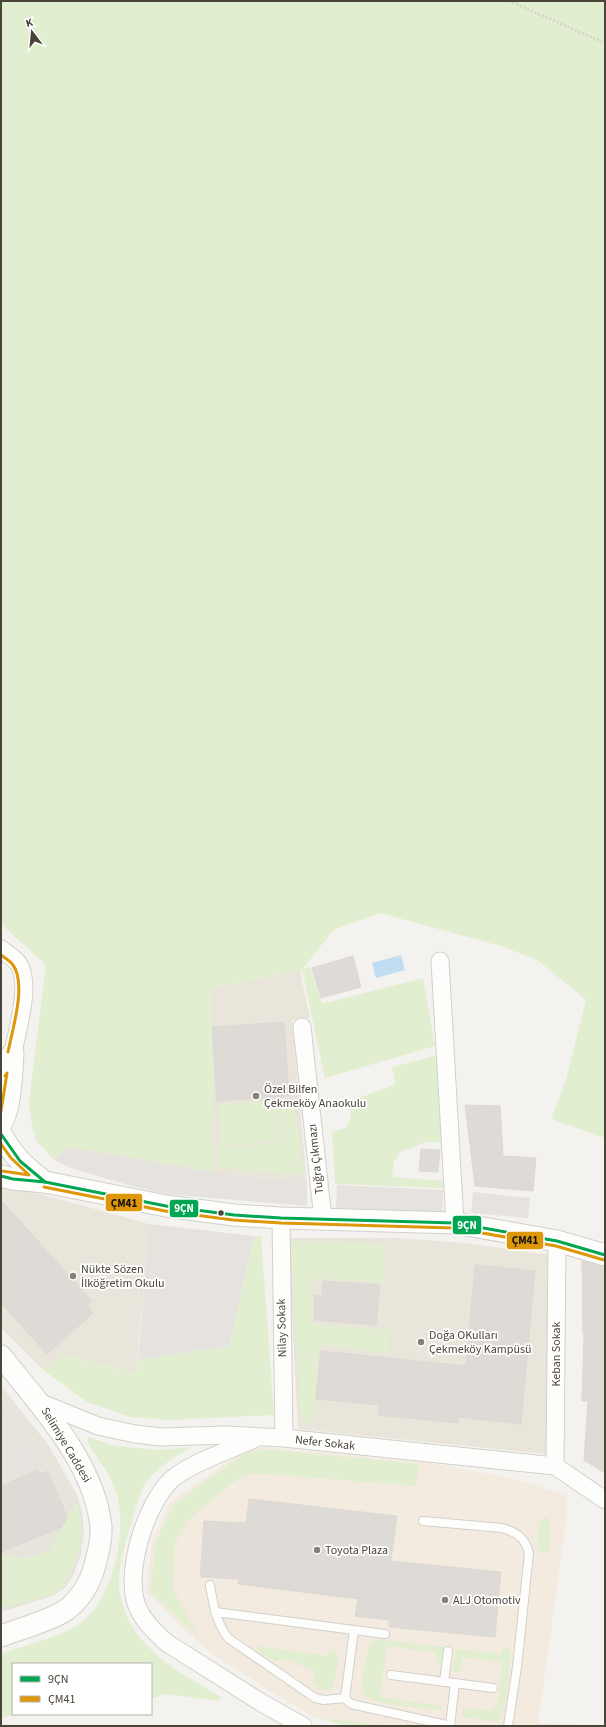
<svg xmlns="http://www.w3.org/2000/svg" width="606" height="1727" font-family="'Source Sans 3',sans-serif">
<rect width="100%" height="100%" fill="#f4f2ee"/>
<!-- residential -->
<path fill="#e7e4dc" d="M 1,1386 L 47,1443 L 76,1493 L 82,1511 L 84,1532 L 81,1554 L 73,1576 L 64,1589 L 52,1596 L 1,1612 Z"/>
<!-- commercial -->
<path fill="#f3ebdf" d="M 263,1447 L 421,1462 L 507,1477 L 566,1495 L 567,1515 L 538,1724 L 536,1726 L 391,1726 L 314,1717 L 262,1686 L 208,1651 L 146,1592 L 152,1541 L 170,1502 L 242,1452 Z"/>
<!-- education -->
<g fill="#eae5da">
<path d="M 300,971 L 310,1018 L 292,1020 L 307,1183 L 214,1172 L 211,988 Z"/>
<path d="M 1,1183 L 149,1224 L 136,1375 L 122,1369 L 64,1355 L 42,1369 L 1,1328 Z"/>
<path d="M 288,1238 L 398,1238 L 465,1243 L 550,1255 L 546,1454 L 298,1429 Z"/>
</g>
<!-- green -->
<g fill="#e1eecf">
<path d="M 1,1 L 605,1 L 605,1138 L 551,1119 L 566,1080 L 586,1000 L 539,961 L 501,946 L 380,913 L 333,930 L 303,969 L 310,967 L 322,1004 L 423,978 L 435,1046 L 325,1078 L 302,969 L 300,971 L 211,988 L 214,1172 L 68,1147 L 54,1160 L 36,1140 L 32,1126 L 29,1102 L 46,965 L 1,924 Z"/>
<path d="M 434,1056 L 437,1057 L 444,1140 L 441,1142 L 426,1142 L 400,1152 L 394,1161 L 392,1177 L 444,1181 L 443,1188 L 335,1184 L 332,1132 L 345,1128 L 351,1118 L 350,1109 L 351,1101 L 396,1084 L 392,1067 Z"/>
<path d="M 293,1100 L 304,1175 L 218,1168 L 218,1146 L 280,1144 L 279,1102 Z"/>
<path d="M 277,1101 L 278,1142 L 221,1145 L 219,1104 Z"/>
<path d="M 254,1236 L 261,1236 L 274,1415 L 171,1420 L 130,1417 L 87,1402 L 42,1369 L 64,1355 L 122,1369 L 136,1375 L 138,1360 L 229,1346 Z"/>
<path d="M 291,1241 L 385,1244 L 385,1283 L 313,1278 L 311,1324 L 390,1330 L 389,1353 L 319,1345 L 313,1424 L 305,1423 L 300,1413 Z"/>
<path d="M 88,1437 L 115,1446 L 159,1450 L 192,1447 C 174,1457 155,1468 143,1487 C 141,1492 139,1499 137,1504 C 130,1528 115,1569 120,1594 C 122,1604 127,1619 133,1628 C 153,1660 190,1678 221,1697 L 218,1701 L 165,1694 L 151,1699 L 151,1664 L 13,1664 L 13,1714 L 16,1714 L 1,1718 L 1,1654 C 23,1646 63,1636 81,1623 C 114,1598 128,1529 116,1491 C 110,1473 97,1459 88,1443 Z"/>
<path d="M 262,1449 L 419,1464 L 416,1486 L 255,1473 L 239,1478 L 188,1520 L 175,1543 L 173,1589 L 199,1638 L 150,1591 L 156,1542 L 174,1504 L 244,1454 Z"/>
<path d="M 76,1503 C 87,1527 80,1558 67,1580 C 65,1582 64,1586 62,1588 C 54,1595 13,1605 1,1609 L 1,1554 C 17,1561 34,1558 49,1550 Z"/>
<path d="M 544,1517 L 548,1518 C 552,1530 553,1545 546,1555 C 532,1549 538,1533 540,1521 Z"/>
<path d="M 378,1639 L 444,1647 L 441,1666 L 437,1664 L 436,1653 L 387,1646 L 380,1697 L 441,1706 L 441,1710 C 426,1708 366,1707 362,1690 C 360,1677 367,1655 370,1642 Z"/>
<path d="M 259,1646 L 327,1656 L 329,1651 L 335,1650 L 337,1653 L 338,1660 L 333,1687 L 331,1690 C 321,1690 316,1690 312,1681 L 316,1672 L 289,1660 L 275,1661 L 258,1651 L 257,1647 Z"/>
<path d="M 502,1648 L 511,1649 C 509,1667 508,1710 497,1722 L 463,1717 L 462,1708 L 491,1710 L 498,1703 L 502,1662 L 463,1657 L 460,1672 L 453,1672 L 456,1649 L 502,1654 Z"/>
<path d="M 314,1717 L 391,1726 L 346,1726 Z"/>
</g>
<!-- parking -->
<g fill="#e6e3df">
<path d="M 68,1147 L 214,1172 L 307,1183 L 307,1206 L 166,1194 L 128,1185 L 71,1168 L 54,1160 Z"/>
<path d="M 337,1185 L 443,1190 L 442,1212 L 336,1208 Z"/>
<path d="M 473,1192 L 530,1198 L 528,1218 L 471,1213 Z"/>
<path d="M 149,1224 L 254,1236 L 229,1346 L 138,1360 Z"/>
<path d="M 1,1402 L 37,1466 L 1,1479 Z"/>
<path d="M 538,1724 L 605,1725 L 605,1726 L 536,1726 Z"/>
</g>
<!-- water -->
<path fill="#c0ddf1" d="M 401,955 L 405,970 L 376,978 L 372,963 Z"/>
<!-- building -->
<g fill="#dedbd6" stroke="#dcd9d4">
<path d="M 353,956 L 361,987 L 321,998 L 312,968 Z"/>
<path d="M 284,1022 L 289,1096 L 217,1101 L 212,1027 Z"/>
<path d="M 465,1105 L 500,1106 L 503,1156 L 536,1158 L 533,1191 L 475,1186 Z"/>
<path d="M 421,1149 L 440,1150 L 438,1172 L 419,1171 Z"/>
<path d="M 1,1200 L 92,1301 L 87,1306 L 93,1313 L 47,1354 L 1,1303 Z"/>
<path d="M 582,1261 L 605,1267 L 605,1473 L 584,1460 L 588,1401 L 582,1401 L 584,1334 L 583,1334 Z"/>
<path d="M 475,1265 L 535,1271 L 521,1424 L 458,1417 L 458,1423 L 378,1415 L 380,1405 L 316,1399 L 321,1351 L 466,1366 Z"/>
<path d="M 323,1281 L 380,1285 L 376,1325 L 314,1320 L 315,1295 L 322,1296 Z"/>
<path d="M 38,1470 L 40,1474 L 48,1471 L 67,1517 L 62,1527 L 1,1552 L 1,1486 Z"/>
<path d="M 249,1499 L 397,1516 L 391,1561 L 501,1572 L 495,1637 L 389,1627 L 389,1620 L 355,1616 L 358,1599 L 238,1584 L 239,1579 L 200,1577 L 204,1521 L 246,1523 Z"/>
</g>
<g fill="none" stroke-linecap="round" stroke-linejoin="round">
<!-- service casing -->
<g stroke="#d2d0cb" stroke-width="10">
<g id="service">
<path d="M 423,1521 L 502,1528 C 517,1532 525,1538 529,1553 L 517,1667 L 508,1726"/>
<path d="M 210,1585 C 213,1604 216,1622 228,1638 L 315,1698 L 324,1700 L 345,1698 L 351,1704 L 451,1726"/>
<path d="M 215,1612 L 385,1634"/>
<path d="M 391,1675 L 493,1688"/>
<path d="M 444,1682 L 448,1651"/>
<path d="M 345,1698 L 354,1630"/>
<path d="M 450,1726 L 455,1683"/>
</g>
</g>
<!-- minor casing -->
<g stroke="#d2d0cb" stroke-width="19">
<g id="minor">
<path d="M 1,949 C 6,953 14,958 18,963 C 32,983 17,1030 13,1053"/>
<path d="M 440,961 L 455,1223"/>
<path d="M 302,1027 L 323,1219"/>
<path d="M 281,1218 L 284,1438"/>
<path d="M 39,1402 L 98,1426 L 135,1434 L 162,1437 L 226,1435 L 284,1438 L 555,1466 L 605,1500"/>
<path d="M 254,1439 C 232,1449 189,1464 172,1479 C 146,1503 124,1572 137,1606 C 143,1621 155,1632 167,1643 L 262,1703 L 303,1726"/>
<path d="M 555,1466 L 557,1241"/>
</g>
</g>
<!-- tertiary casing -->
<g stroke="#d2d0cb" stroke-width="23">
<g id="tertiary">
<path d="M 1,1073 L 13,1053 C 12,1069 11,1110 1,1123"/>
<path d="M 1,1134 C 14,1157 24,1166 45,1182 L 13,1179 L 1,1176"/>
<path d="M 45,1182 L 166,1206 L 234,1215 L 281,1218 L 455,1223 L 557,1241 L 605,1255"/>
<path d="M 1,1356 C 39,1404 95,1463 101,1527 C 102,1540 98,1553 95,1565 C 90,1584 78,1604 61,1613 C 42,1623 20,1629 1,1636"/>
</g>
</g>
<!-- path -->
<path stroke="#d3d2cc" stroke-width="2.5" stroke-dasharray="2 2" stroke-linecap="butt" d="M 509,1 L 605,43"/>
<!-- service -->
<use href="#service" stroke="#fdfdfc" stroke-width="8"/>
<!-- minor -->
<use href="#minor" stroke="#fdfdfc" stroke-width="17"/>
<!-- tertiary -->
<use href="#tertiary" stroke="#fdfdfc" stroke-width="21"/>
<!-- bus-1 casing -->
<g stroke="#fff" stroke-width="6">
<g id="bus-1">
<path d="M 1,1134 L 20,1161 L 45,1182 L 13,1179 L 1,1176"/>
<path d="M 45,1182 L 166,1206 L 234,1215 L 281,1218 L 455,1223 L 557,1241 L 605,1255"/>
</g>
</g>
<!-- bus-2 casing -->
<g stroke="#fff" stroke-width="6">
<g id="bus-2">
<path d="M 1,955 C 5,958 10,961 13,965 C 27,984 12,1031 8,1052"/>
<path d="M 1,1111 L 7,1073 L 5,1076"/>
<path d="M 1,1144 L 11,1158 L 29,1175 L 2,1171"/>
<path d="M 44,1187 L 165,1211 L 233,1220 L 281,1223 L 454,1228 L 556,1246 L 604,1260"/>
</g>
</g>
<!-- bus-1 -->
<use href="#bus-1" stroke="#00a651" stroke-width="3"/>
<!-- bus-2 -->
<use href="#bus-2" stroke="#dd9709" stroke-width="3"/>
</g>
<!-- markers -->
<g fill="#868178" stroke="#fff" stroke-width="1.5">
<circle cx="256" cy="1096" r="4"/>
<circle cx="73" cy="1276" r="4"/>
<circle cx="421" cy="1342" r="4"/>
<circle cx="317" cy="1550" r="4"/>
<circle cx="445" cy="1600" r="4"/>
</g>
<circle fill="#4b4439" stroke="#fff" stroke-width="1.5" cx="221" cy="1213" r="3.5"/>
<g text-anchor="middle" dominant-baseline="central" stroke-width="3.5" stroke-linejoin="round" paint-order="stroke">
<!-- poi labels -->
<g font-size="12" fill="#4b4439" stroke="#fff" text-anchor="start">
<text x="264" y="1089">Özel Bilfen<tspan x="264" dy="14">Çekmeköy Anaokulu</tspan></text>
<text x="81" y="1269">Nükte Sözen<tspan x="81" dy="14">İlköğretim Okulu</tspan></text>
<text x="429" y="1335">Doğa OKulları<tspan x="429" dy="14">Çekmeköy Kampüsü</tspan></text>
<text x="325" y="1550">Toyota Plaza</text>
<text x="453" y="1600">ALJ Otomotiv</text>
</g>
<!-- street labels -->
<g font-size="12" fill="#4b4439" stroke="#fff">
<text transform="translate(316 1159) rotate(-96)">Tuğra Çıkmazı</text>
<text transform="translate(282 1328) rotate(-91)">Nilay Sokak</text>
<text transform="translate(556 1354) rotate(-90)">Keban Sokak</text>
<text transform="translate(325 1443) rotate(6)">Nefer Sokak</text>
<text transform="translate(66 1445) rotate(59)">Selimiye Caddesi</text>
</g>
</g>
<g stroke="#fff" stroke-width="1.5">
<rect x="105" y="1193" width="38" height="19" rx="4" fill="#dd9709"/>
<rect x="169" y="1199" width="30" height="19" rx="4" fill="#00a651"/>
<rect x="452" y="1215" width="30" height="20" rx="4" fill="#00a651"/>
<rect x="506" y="1231" width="38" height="19" rx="4" fill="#dd9709"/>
</g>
<g font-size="11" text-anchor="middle" font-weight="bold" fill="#fff">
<text x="184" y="1212">9ÇN</text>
<text x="467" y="1229">9ÇN</text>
</g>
<g font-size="11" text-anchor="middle" font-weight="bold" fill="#111">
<text x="124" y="1207">ÇM41</text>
<text x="525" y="1244">ÇM41</text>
</g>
<!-- border -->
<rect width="606" height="1727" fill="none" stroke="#4b4439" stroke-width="4"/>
<!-- legend -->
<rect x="12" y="1663" width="140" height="52" fill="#ffffff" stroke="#b7b4b0"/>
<rect x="20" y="1676" width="20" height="6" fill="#00a651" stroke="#b7b4b0"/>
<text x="48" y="1683" font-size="12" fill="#4b4439">9ÇN</text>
<rect x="20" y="1696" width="20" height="6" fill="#dd9709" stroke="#b7b4b0"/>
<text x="48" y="1703" font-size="12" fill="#4b4439">ÇM41</text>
<!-- north arrow -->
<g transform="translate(32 32) rotate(344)" stroke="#ffffff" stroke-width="3" paint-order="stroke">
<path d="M0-3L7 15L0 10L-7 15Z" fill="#4b4439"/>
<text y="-6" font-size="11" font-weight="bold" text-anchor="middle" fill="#4b4439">K</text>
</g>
</svg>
